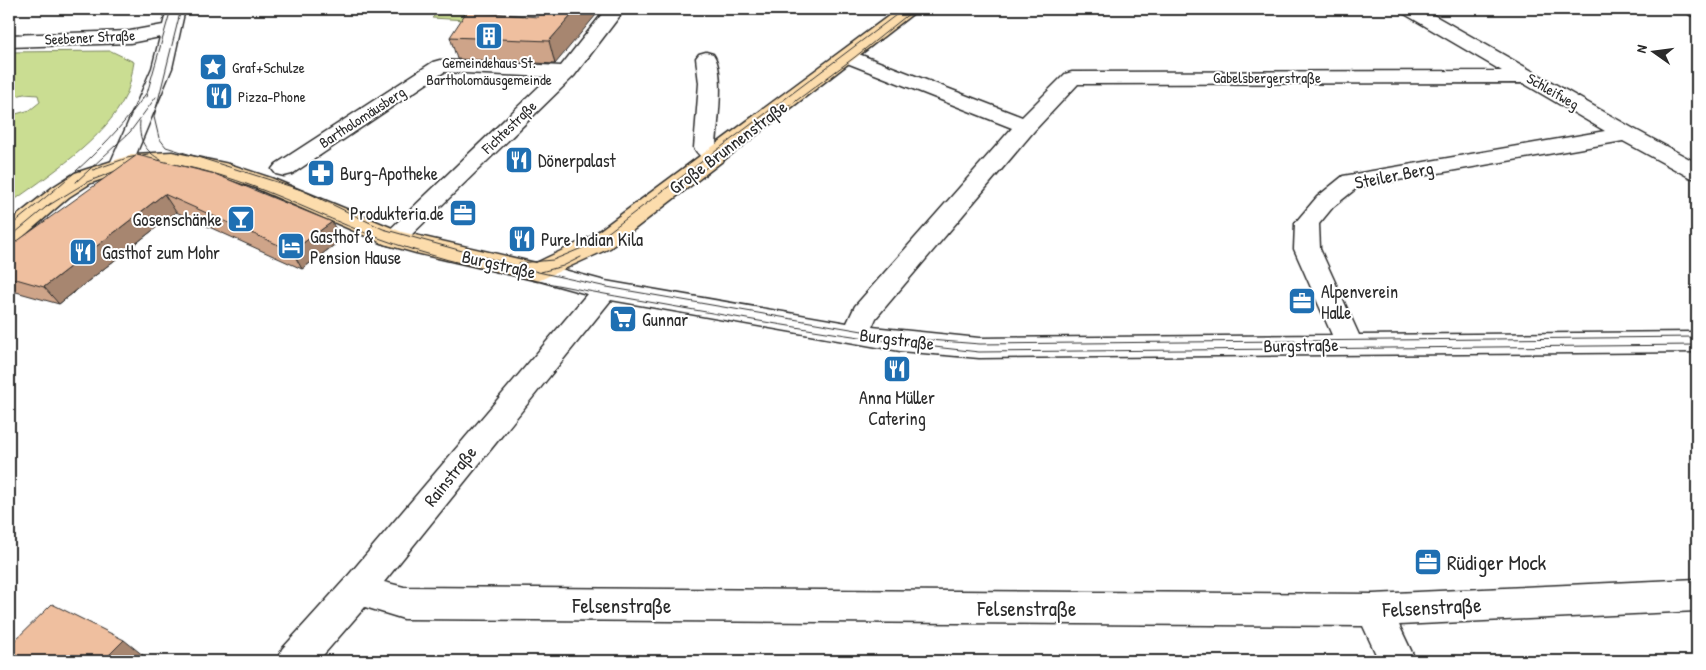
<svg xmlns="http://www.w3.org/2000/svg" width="1706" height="670" font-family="'Patrick Hand',sans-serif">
<rect width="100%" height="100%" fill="#fff"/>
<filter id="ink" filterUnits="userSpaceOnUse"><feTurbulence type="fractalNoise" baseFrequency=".02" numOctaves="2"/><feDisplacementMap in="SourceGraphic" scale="10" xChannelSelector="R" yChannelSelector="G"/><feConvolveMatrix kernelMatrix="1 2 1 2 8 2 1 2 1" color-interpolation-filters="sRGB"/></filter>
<g filter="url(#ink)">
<!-- green -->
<g fill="#cadd92" stroke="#7a845e">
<path d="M 441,9 L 539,9 L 537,11 L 494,10 L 483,21 L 432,18 Z"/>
<path d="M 111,51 L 134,62 C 132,73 130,86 126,95 C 105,140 47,176 9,204 L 9,116 L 30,110 L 40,102 L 38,95 L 24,94 L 9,98 L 9,52 Z"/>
</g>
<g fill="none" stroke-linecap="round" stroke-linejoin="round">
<!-- minor casing -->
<g stroke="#2b2b2b" stroke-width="3">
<g id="minor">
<path d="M 167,9 L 185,9 L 172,68 L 132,164 L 129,169 L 121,171 L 113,169 L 110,164 L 152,68 L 160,37 L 130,43 L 9,47 L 9,35 L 130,31 L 163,25 Z"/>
<path d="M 606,9 L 625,9 L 574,76 L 402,244 L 393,246 L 384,244 L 381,238 L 549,77 L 444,72 L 292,174 L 284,176 L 276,174 L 272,169 L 276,164 L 433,62 L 440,60 L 561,66 Z"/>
<path d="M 1401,9 L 1423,9 L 1634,129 L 1697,163 L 1697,179 L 1689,177 L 1623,141 L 1358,187 L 1333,207 L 1319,224 L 1320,249 L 1359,335 L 1697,332 L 1697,352 L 979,358 L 900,351 L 611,300 L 384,582 L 404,587 L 1373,594 L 1697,579 L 1697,611 L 1399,625 L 1416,661 L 1379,661 L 1363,626 L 404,619 L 365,607 L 318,661 L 277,661 L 282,649 L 347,577 L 587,294 L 529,278 L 525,272 L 529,266 L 538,263 L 605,281 L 847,323 L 855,306 L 1012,128 L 842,61 L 839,57 L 842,53 L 849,51 L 856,53 L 1022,117 L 1065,74 L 1072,72 L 1502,71 L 1403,13 ZM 1523,83 L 1605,131 L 1343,176 L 1317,197 L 1295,223 L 1294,249 L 1332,335 L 979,338 L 872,327 L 876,318 L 1034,131 L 1078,84 Z"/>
<path d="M 1685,9 L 1697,9 L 1697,17 L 1690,15 Z"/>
<path d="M 706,52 L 713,54 C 726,72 717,124 716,147 L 724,156 L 721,161 C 708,164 701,159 694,148 L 699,83 L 696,58 L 699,54 Z"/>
</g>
</g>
<!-- major casing -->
<g stroke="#2b2b2b" stroke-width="3">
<path id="major" d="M 898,9 L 919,9 L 610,248 L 538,281 L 416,253 L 384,244 L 255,188 L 216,175 L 172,166 L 136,168 L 91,183 L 69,197 L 18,241 L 9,243 L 9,222 L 53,187 L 75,173 L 134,154 L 172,152 L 229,164 L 271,178 L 402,232 L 536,263 L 592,236 Z"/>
</g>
<!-- minor -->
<use href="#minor" fill="#fff" fill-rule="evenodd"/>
<!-- major -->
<use href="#major" fill="#fcdcac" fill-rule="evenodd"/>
<!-- tram -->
<g stroke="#2b2b2b" stroke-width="1">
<path d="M 181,9 L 154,117 L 159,138 L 166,147 L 302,190 L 383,229 L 538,272 L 607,287 L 903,338 L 980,344 L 1697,337"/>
<path d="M 146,97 L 171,9"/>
<path d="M 140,121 C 138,140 145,151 161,160"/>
<path d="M 150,161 C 249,171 321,222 414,250 C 502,277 593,292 683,308 C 770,323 856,338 943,348 L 979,352 L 1697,345"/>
<path d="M 93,170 L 127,158 L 148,154"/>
<path d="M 76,182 L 130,132 L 156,97"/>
<path d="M 679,188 L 855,57 L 915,9"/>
<path d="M 46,207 L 87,182 L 131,165"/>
<path d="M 9,227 C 60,186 110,146 147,92"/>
<path d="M 9,238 L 51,203"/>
<path d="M 519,263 L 553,260 L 594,243 L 904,9"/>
<path d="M 541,272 L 563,266 L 581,257"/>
</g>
</g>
<!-- wall -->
<g fill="#cea489" stroke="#2b2b2b">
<path d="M 545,9 L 555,64 L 457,59 L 450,37 L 538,17 Z"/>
<path d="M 215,174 L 341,240 L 302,269 L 176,212 L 59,304 L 9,290 L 9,247 Z"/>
</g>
<!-- shaded-wall -->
<g fill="#a7866f" stroke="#2b2b2b">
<path d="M 577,9 L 601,9 L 555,64 L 549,41 Z"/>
<path d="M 164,194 L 176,212 L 59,304 L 44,287 Z"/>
<path d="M 332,222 L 341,240 L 302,269 L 292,251 Z"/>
<path d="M 124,640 L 144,656 L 140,661 L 103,661 Z"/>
</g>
<!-- building -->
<g fill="#efbf9f" stroke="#2b2b2b">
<path d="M 545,9 L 577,9 L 549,41 L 450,37 L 467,11 L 538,17 Z"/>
<path d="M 137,155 L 215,174 L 332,222 L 292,251 L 164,194 L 44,287 L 9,277 L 9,247 Z"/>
<path d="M 52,604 L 124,640 L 103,661 L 9,661 L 9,646 Z"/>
</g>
</g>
<!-- icons -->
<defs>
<g id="building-square" transform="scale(1.4375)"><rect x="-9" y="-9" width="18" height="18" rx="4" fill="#1f6fb2" stroke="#fff"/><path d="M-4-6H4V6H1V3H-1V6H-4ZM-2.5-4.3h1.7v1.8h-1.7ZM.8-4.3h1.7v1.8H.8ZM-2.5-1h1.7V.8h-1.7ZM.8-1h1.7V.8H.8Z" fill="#fff"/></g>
<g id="sight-square" transform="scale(1.4375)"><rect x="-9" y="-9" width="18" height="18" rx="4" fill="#1f6fb2" stroke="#fff"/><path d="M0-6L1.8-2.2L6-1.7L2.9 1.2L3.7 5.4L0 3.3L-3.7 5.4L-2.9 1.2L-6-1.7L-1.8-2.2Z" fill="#fff"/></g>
<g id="restaurant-square" transform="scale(1.4375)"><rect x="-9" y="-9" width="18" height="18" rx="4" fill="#1f6fb2" stroke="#fff"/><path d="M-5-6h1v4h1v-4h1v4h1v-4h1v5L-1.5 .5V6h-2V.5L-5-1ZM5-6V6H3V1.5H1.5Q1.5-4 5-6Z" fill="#fff"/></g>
<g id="pharmacy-square" transform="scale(1.4375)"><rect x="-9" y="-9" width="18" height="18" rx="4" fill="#1f6fb2" stroke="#fff"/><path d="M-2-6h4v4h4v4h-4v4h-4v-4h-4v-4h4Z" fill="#fff"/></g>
<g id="office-square" transform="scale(1.4375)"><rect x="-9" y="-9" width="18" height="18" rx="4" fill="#1f6fb2" stroke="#fff"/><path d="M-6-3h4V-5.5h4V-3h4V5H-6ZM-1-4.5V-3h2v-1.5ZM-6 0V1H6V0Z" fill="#fff"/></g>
<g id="bar-square" transform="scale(1.4375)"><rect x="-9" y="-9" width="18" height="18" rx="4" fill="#1f6fb2" stroke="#fff"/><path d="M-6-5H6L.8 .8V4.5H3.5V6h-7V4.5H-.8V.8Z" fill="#fff"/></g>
<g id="hotel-square" transform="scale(1.4375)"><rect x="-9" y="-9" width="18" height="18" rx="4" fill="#1f6fb2" stroke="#fff"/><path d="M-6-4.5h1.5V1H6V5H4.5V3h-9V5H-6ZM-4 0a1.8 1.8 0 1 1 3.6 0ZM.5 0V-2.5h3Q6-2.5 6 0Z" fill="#fff"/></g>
<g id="supermarket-square" transform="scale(1.4375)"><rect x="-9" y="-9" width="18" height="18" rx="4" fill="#1f6fb2" stroke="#fff"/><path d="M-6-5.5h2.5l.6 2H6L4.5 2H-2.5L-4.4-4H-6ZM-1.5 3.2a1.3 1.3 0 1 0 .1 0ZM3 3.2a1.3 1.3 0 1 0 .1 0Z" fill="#fff"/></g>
</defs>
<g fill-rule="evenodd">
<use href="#building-square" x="489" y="36"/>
<use href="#sight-square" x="213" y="67"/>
<use href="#restaurant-square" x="219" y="96"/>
<use href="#restaurant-square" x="519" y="160"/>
<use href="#pharmacy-square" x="321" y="173"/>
<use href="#office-square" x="463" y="213"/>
<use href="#bar-square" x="241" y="219"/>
<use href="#restaurant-square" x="522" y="239"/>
<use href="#hotel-square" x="291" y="246"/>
<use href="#restaurant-square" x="83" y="252"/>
<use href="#office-square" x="1302" y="301"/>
<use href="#supermarket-square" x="623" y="319"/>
<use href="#restaurant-square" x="897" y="369"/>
<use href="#office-square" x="1428" y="562"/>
</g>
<g text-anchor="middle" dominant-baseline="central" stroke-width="4" stroke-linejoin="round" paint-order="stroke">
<!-- far-street labels -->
<g font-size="15" fill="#2b2b2b" stroke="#fff">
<text transform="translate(90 37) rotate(-3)">Seebener Straße</text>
<text x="1267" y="77">Gabelsbergerstraße</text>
<text transform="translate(1553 91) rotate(30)">Schleifweg</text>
<text transform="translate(362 117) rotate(-33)">Bartholomäusberg</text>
<text transform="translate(509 127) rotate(-44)">Fichtestraße</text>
</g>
<!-- far-poi labels -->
<g font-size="15" fill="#2b2b2b" stroke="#fff" text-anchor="start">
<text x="489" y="62" text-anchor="middle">Gemeindehaus St.<tspan x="489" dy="17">Bartholomäusgemeinde</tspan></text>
<text x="232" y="67">Graf+Schulze</text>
<text x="238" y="96">Pizza-Phone</text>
</g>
<!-- street labels -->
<g font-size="18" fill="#2b2b2b" stroke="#fff">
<text transform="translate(728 147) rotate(-37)">Große Brunnenstraße</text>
<text transform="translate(1394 175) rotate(-11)">Steiler Berg</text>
<text transform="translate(499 264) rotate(13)">Burgstraße</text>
<text transform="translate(897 339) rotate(7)">Burgstraße</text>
<text transform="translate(1301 345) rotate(-1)">Burgstraße</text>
<text transform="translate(450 476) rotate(-51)">Rainstraße</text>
</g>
<!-- poi labels -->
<g font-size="18" fill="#2b2b2b" stroke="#fff" text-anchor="start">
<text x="538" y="160">Dönerpalast</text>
<text x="340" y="173">Burg-Apotheke</text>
<text x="444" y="213" text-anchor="end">Produkteria.de</text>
<text x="222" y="219" text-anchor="end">Gosenschänke</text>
<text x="310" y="236">Gasthof &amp;<tspan x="310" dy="21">Pension Hause</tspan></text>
<text x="541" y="239">Pure Indian Kila</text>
<text x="102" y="252">Gasthof zum Mohr</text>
<text x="1321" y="291">Alpenverein<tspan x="1321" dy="21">Halle</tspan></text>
<text x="642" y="319">Gunnar</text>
<text x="897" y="397" text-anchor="middle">Anna Müller<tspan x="897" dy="21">Catering</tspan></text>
</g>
<!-- near-poi labels -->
<g font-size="21" fill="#2b2b2b" stroke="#fff" text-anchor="start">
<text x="1447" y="562">Rüdiger Mock</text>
</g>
<!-- near-street labels -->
<g font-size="21" fill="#2b2b2b" stroke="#fff">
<text x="622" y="605">Felsenstraße</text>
<text transform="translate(1432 607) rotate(-3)">Felsenstraße</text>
<text x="1027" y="608">Felsenstraße</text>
</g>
</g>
<!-- margin -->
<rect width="1706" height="670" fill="none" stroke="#fff" stroke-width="30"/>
<rect x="15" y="15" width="1676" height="640" fill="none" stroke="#2b2b2b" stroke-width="2" filter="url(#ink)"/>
<!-- north arrow -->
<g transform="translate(1654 52) rotate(284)" stroke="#ffffff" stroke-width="4" paint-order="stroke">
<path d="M0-4L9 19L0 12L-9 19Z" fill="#2b2b2b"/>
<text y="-8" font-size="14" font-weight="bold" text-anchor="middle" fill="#2b2b2b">N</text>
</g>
</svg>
